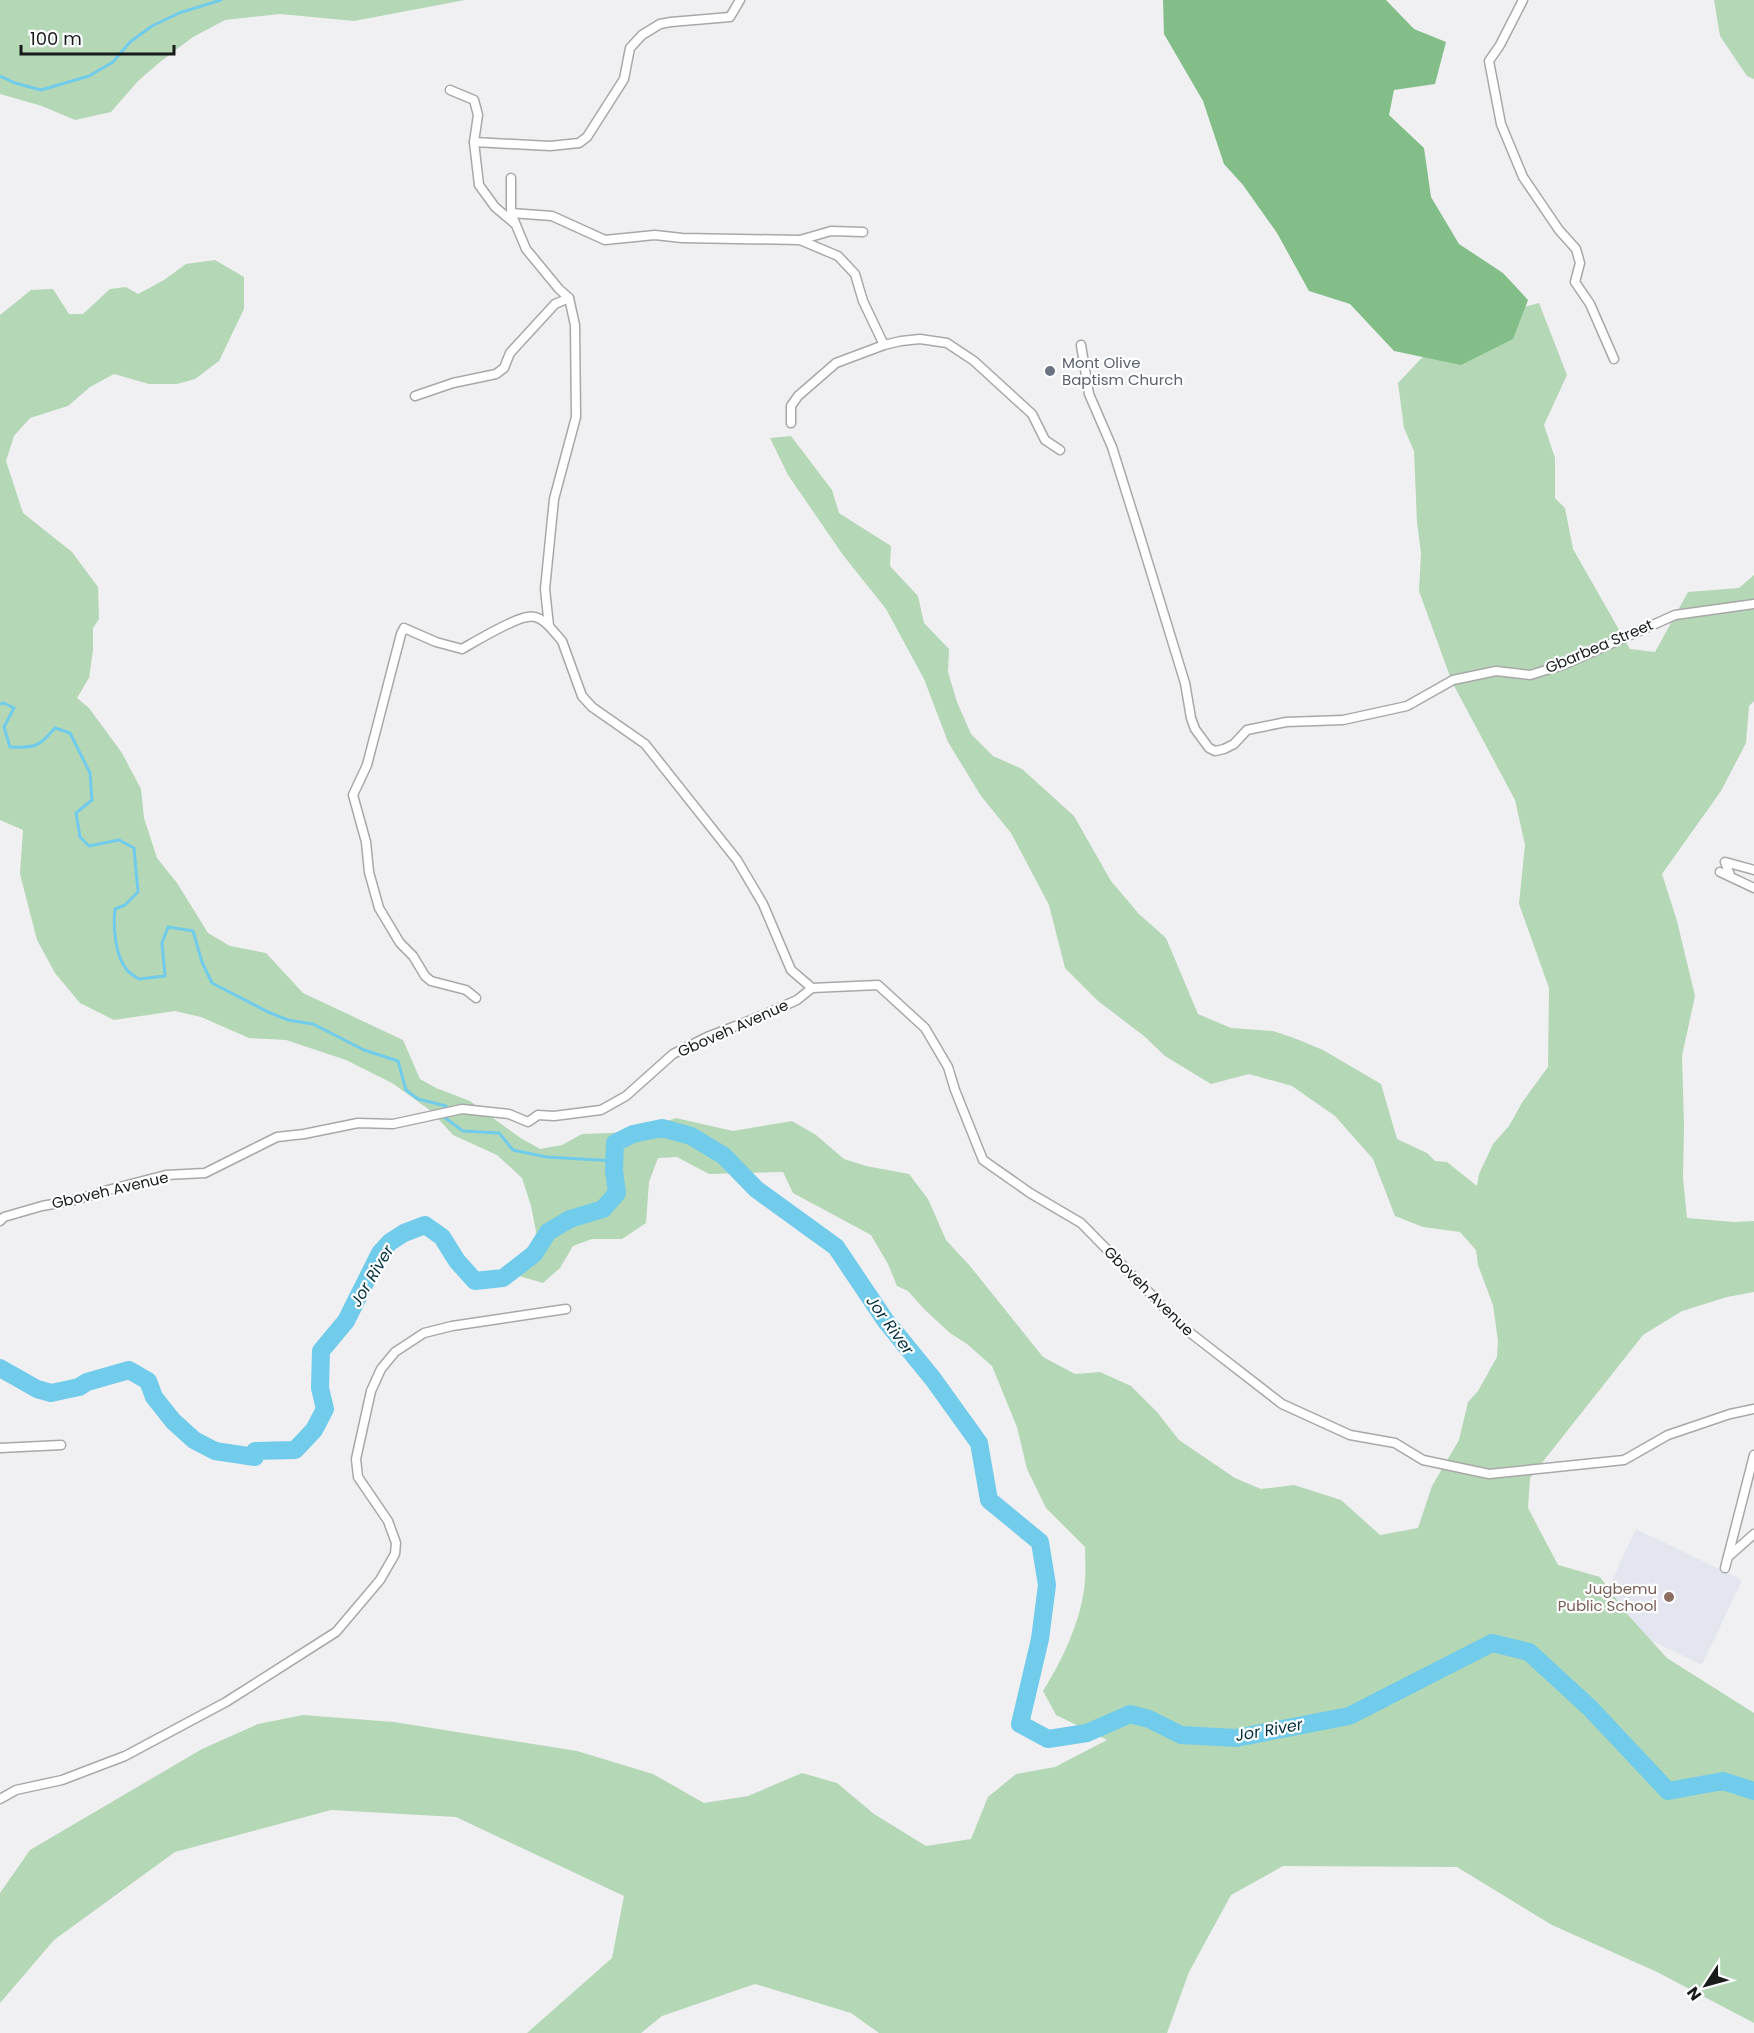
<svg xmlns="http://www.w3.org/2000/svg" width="1754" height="2033" font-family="Poppins,sans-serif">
<rect width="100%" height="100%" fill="#f0f0f2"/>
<!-- built -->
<path fill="#e3e6ef" d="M 1636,1529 L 1742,1580 L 1702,1665 L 1596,1614 Z"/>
<!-- green -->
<g fill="#b4d7b6">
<path d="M 0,0 L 465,0 L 354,21 L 280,14 L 225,20 L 193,37 L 160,62 L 138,81 L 111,112 L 75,120 L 42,106 L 0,94 Z"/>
<path d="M 1714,0 L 1754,0 L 1754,79 L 1747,76 L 1720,36 Z"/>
<path d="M 215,260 L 244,277 L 244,309 L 219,361 L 195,379 L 177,384 L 149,384 L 114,374 L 90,387 L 68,406 L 30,418 L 14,436 L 6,461 L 23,513 L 72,552 L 98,587 L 99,619 L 93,628 L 93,650 L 89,678 L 77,698 L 89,708 L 122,753 L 141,789 L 144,818 L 157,858 L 177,883 L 208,933 L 230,946 L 266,953 L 303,993 L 403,1040 L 420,1079 L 436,1088 L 470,1101 L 519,1137 L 540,1149 L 562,1145 L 582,1134 L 635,1132 L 676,1118 L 733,1131 L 792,1121 L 816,1135 L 844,1159 L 866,1166 L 909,1174 L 928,1199 L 946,1240 L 970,1266 L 1043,1357 L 1075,1374 L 1100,1372 L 1131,1386 L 1157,1412 L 1179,1440 L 1235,1478 L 1261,1489 L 1294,1485 L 1341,1500 L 1380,1535 L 1418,1528 L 1432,1486 L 1459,1440 L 1468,1402 L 1478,1391 L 1497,1357 L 1498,1341 L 1493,1305 L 1478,1265 L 1476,1250 L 1460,1232 L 1423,1227 L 1395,1216 L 1373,1159 L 1335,1116 L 1292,1086 L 1249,1074 L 1211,1084 L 1165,1056 L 1144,1036 L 1098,1001 L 1065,968 L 1049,905 L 1011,833 L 981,796 L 948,742 L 924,679 L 886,609 L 843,555 L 788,475 L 770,438 L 791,436 L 832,490 L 839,513 L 891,546 L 890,566 L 918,596 L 924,623 L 949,649 L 948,672 L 957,702 L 971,734 L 993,756 L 1022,769 L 1074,816 L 1111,881 L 1139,914 L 1166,938 L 1198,1014 L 1231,1028 L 1273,1031 L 1294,1038 L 1323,1050 L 1381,1084 L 1397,1139 L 1427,1153 L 1435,1161 L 1447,1162 L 1477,1186 L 1479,1174 L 1493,1144 L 1509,1126 L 1523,1101 L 1548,1067 L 1549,988 L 1519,904 L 1525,845 L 1515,800 L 1452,682 L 1419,591 L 1421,553 L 1417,522 L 1414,451 L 1404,428 L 1398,383 L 1451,327 L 1539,303 L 1567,375 L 1544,425 L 1555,458 L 1555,498 L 1565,508 L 1573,549 L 1630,649 L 1655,652 L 1688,592 L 1739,588 L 1754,575 L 1754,701 L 1749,706 L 1746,743 L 1721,791 L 1662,874 L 1677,921 L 1695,996 L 1682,1056 L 1684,1125 L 1683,1178 L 1687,1218 L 1734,1222 L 1754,1221 L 1754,1292 L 1727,1297 L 1682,1311 L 1643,1335 L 1530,1478 L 1528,1508 L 1558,1565 L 1600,1577 L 1628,1615 L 1667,1658 L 1754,1713 L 1754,2023 L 1657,1972 L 1552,1925 L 1457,1867 L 1283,1866 L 1231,1895 L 1189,1972 L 1167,2033 L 879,2033 L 851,2013 L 755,1984 L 662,2016 L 641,2033 L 527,2033 L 612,1958 L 624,1896 L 456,1817 L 331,1810 L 175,1852 L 54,1940 L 0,2003 L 0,1893 L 30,1850 L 202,1749 L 258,1724 L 303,1715 L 394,1722 L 577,1751 L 653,1774 L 704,1803 L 748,1796 L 802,1773 L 837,1783 L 874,1814 L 926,1846 L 971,1839 L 988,1797 L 1016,1774 L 1055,1767 L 1107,1740 L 1056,1715 L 1043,1691 C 1063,1659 1082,1619 1085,1581 C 1086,1570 1085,1558 1085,1547 L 1046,1508 L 1027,1469 L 1017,1427 L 992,1366 L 967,1344 L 950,1333 L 925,1310 L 908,1291 L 897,1286 L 888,1264 L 871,1235 L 793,1193 L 783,1172 L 709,1174 L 677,1157 L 658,1158 L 649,1182 L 646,1223 L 622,1239 L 592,1239 L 573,1246 L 560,1268 L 543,1283 L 509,1273 L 539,1246 L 531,1206 L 522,1178 L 497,1155 L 453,1135 L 431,1111 L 392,1083 L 346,1060 L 286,1040 L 249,1038 L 201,1017 L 175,1011 L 114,1020 L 80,1003 L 55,973 L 37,940 L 20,874 L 23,830 L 0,820 L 0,315 L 31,290 L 53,289 L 69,314 L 83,314 L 110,289 L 126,287 L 138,294 L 164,280 L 186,264 Z"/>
</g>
<!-- forest -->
<path fill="#83be88" d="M 1163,0 L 1386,0 L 1414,29 L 1446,42 L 1435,84 L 1394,90 L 1389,115 L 1424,148 L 1431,197 L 1459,244 L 1503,273 L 1528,300 L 1513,339 L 1461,365 L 1394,351 L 1350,304 L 1309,291 L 1277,233 L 1243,185 L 1224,164 L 1203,101 L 1164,34 Z"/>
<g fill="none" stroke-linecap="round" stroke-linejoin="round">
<!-- stream -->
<g stroke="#71cbeb" stroke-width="3">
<path d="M 0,76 L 15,83 L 41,90 L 89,76 L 113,62 L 130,42 L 152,26 L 179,13 L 221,0"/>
<path d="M 0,704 L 4,703 L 14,708 L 4,727 L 10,747 C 35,748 39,747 55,728 L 70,733 L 90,773 L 92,800 L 76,813 L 80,837 L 89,846 L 119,840 L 134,848 L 138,892 L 125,905 L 115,909 C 113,927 115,956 127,970 C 130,974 136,977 139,979 L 165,976 L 162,943 L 168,927 L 193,931 L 202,962 L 212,983 L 268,1012 L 288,1020 L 313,1024 L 364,1050 L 398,1061 L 406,1090 L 418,1099 L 446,1106 L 444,1117 L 463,1131 L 499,1133 L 513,1150 L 546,1157 L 616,1161 L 615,1143"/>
</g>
<!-- river -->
<path stroke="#71cbeb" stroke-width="18" d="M 0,1368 L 37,1389 L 51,1393 L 79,1387 L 87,1382 L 129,1370 L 148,1381 L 154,1397 L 173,1421 L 194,1440 L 215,1451 L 255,1457 L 255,1451 L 295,1450 L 314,1430 L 325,1409 L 320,1388 L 321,1351 L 346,1321 L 380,1253 L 390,1242 L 404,1233 L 425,1225 L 442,1237 L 457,1261 L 475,1281 L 503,1278 L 534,1254 L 548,1232 L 570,1219 L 603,1209 L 617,1193 L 614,1171 L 615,1143 L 633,1134 L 662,1128 L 691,1136 L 724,1156 L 756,1189 L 836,1247 L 885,1320 L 933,1379 L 979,1443 L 989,1500 L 1040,1542 L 1047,1585 L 1040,1639 L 1020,1724 L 1048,1739 L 1087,1733 L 1130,1714 L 1149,1719 L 1181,1735 L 1236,1738 L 1349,1716 L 1492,1643 L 1529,1652 L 1590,1708 L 1668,1791 L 1723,1781 L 1754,1791"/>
<!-- street casing -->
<g stroke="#a8a8a9" stroke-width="11">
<g id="street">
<path d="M 1523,0 L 1500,45 L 1489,61 L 1501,124 L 1523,177 L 1559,230 L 1576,249 L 1580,263 L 1575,282 L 1590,304 L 1614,359"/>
<path d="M 450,90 L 474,100 L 478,115 L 474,142 L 479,185 L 495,207 L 514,223"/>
<path d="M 474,142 L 550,146 L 579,143 L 587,137 L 624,79 L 630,48 L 642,35 L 660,24 L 671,22 L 730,17 L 740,0"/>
<path d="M 511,178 L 511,213 L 526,249 L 559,289 L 569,298 L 575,325 L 576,417 L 554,499 L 545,589 L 549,626 L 562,641 L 582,696 L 592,707 L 645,744 L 737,860 L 763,904 L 791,970 L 812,988"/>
<path d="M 511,213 L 552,216 L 605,240 L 655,235 L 682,238 L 800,240 L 838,256 L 855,274 L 863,301 L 884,345"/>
<path d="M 800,240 L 831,231 L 863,232"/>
<path d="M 1081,345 L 1089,394 L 1112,447 L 1139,533 L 1185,683 L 1191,718 L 1195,729 L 1209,748 L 1215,751 L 1224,749 L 1234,744 L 1247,730 L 1286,722 L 1343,720 L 1407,706 L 1453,680 L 1496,671 L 1530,675 L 1563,665 L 1675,615 L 1754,604"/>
<path d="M 415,396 L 453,383 L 496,374 L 504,368 L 510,353 L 555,304 L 569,298"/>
<path d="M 791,423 L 791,406 L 798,396 L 836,363 L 884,345 L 901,341 L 920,339 L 947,343 L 974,361 L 1032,414 L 1045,440 L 1060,450"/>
<path d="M 1720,872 L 1754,888"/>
<path d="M 1730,875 L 1725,862 L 1754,870"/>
<path d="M 476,998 L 466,990 L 431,981 L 425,976 L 413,956 L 400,943 L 379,908 L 369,872 L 366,842 L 353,795 L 367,765 L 401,634 L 404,628 L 436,642 L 462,649 C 476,641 514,618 528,617 C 536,615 543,620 549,626"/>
<path d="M 0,1221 L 4,1217 L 42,1206 L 75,1200 L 108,1190 L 166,1175 L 205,1173 L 277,1137 L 304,1134 L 358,1123 L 393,1124 L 462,1109 L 509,1114 L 528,1122 L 538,1115 L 554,1116 L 601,1110 L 626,1096 L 673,1054 L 707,1037 L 764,1015 L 797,1000 L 812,988 L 878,985 L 925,1028 L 948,1067 L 955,1090 L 983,1160 L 1030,1193 L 1081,1223 L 1184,1328 L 1282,1404 L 1350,1435 L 1395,1443 L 1423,1460 L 1489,1474 L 1624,1460 L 1668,1435 L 1730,1414 L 1754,1409"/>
<path d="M 0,1448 L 61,1445"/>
<path d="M 1728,1557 L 1754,1534"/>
<path d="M 1725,1568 L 1754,1455"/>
<path d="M 0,1799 L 16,1790 L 62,1780 L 125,1756 L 226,1702 L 336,1632 L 380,1580 L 395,1554 L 396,1543 L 388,1521 L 358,1477 L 356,1459 L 371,1391 L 381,1369 L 395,1352 L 424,1333 L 452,1326 L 566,1309"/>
</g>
</g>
<!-- street -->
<use href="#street" stroke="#fff" stroke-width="8"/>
</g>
<!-- markers -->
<circle fill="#6b7280" stroke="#fdfeff" stroke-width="2" cx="1050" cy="371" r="6"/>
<circle fill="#8d6e63" stroke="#fdfeff" stroke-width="2" cx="1669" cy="1597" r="6"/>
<g text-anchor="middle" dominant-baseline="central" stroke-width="4.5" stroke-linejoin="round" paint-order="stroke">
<!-- worship labels -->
<g font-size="15" fill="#5b616d" stroke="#fdfeff" text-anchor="start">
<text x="1062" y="362">Mont Olive<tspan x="1062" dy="17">Baptism Church</tspan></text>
</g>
<!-- street labels -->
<g font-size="15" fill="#191a1a" stroke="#fdfeff">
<text transform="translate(1599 646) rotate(-23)">Gbarbea Street</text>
<text transform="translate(733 1028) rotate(-24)">Gboveh Avenue</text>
<text transform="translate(110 1190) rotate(-13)">Gboveh Avenue</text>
<text transform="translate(1149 1291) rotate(45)">Gboveh Avenue</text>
</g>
<!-- education labels -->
<g font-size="15" fill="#785e54" stroke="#fdfeff" text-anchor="end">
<text x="1657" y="1588">Jugbemu<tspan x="1657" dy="17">Public School</tspan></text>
</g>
<!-- water labels -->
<g font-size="16" font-style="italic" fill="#032f3c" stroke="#fdfeff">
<text transform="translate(372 1276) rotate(-59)">Jor River</text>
<text transform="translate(890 1325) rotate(54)">Jor River</text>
<text transform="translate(1269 1730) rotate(-10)">Jor River</text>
</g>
</g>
<!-- north arrow -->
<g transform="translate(1706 1985) rotate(234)" stroke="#fdfeff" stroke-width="4.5" paint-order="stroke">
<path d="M0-4.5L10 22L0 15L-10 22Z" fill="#191a1a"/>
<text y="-9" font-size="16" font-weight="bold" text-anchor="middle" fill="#191a1a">N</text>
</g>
<!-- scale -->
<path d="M21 45v9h153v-9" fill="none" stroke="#191a1a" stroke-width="3"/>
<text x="30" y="45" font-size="18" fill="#191a1a" stroke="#fdfeff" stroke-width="4.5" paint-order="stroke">100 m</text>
</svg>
